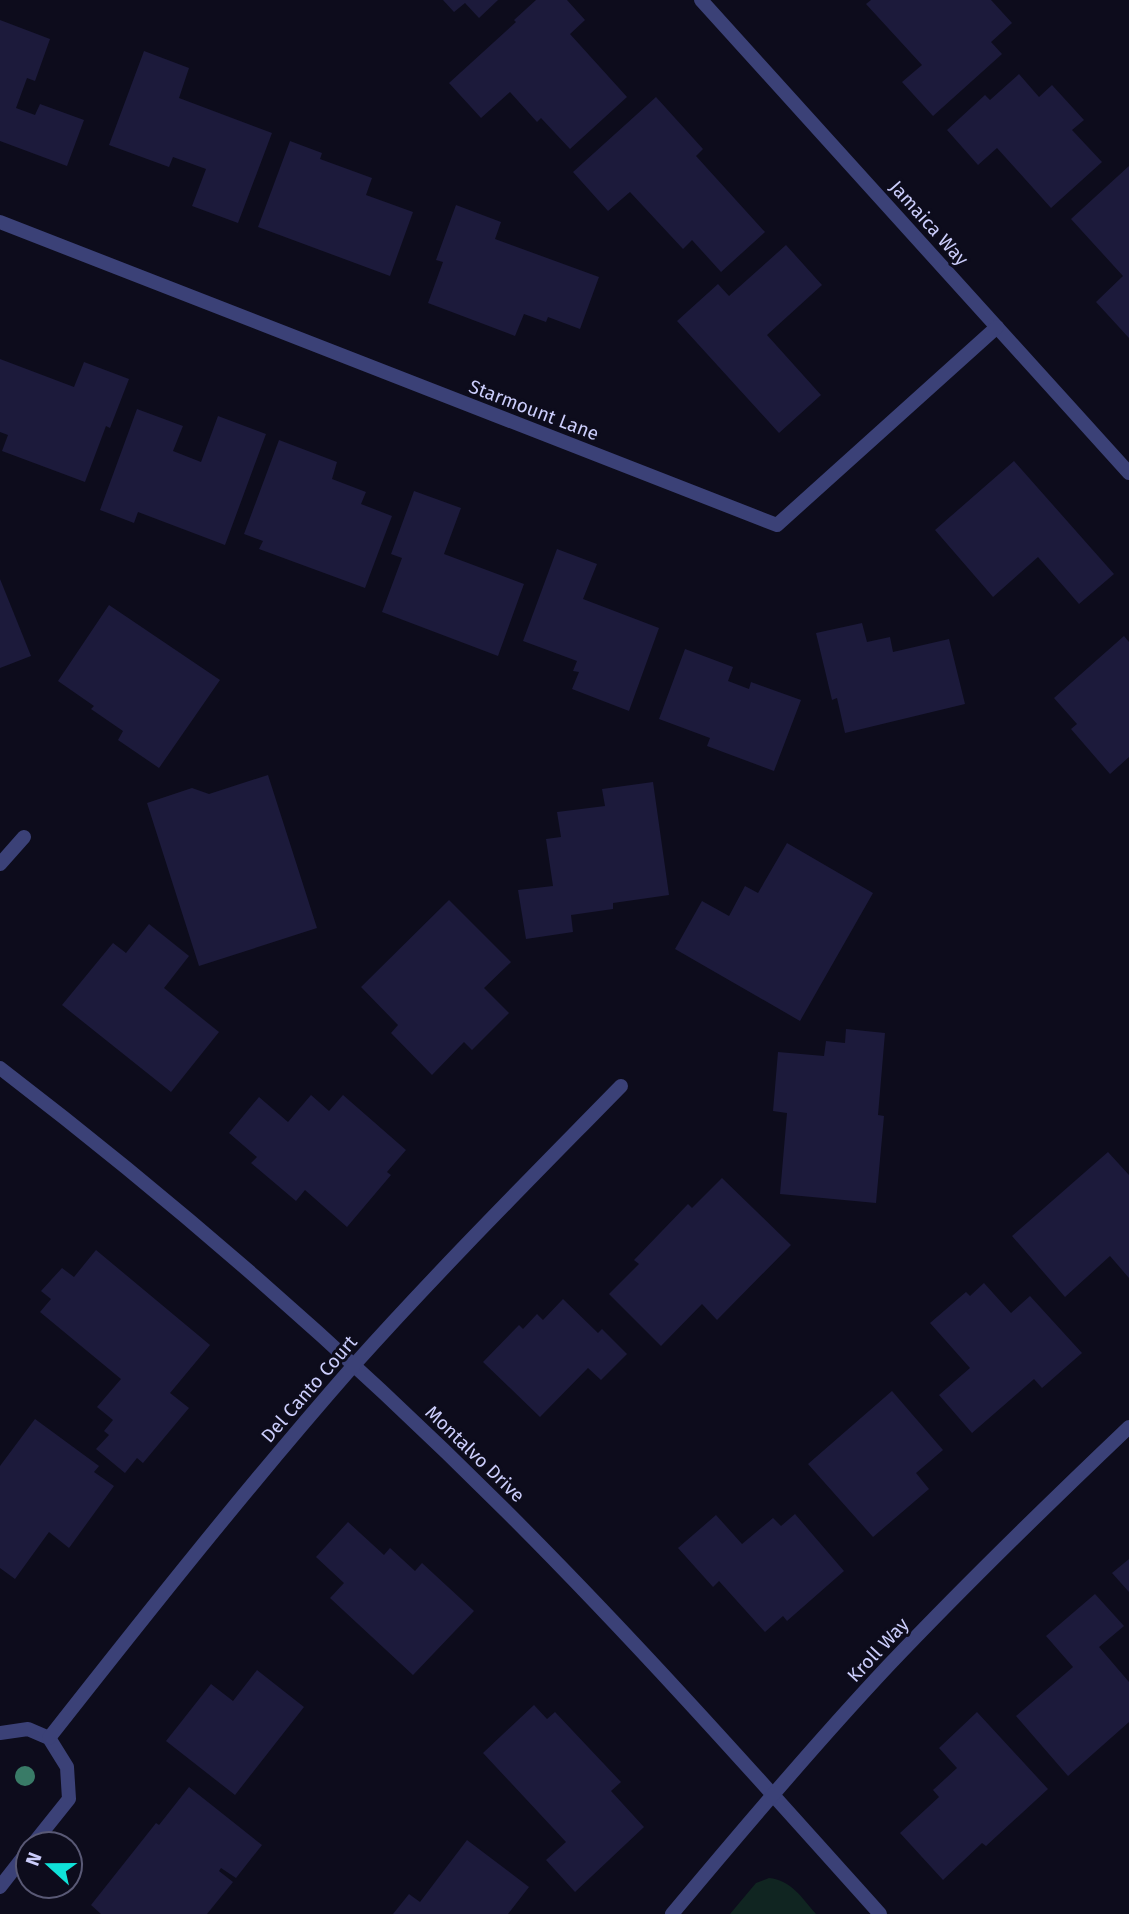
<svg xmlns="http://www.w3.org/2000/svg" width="1129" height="1914" font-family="'Fira Sans',sans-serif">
<rect width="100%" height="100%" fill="#0d0c1c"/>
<!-- green -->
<path fill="#102521" d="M 769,1878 C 791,1880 802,1898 816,1914 L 730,1914 L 756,1883 Z"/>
<!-- building -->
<g fill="#1c1a3b">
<path d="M 443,0 L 498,0 L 479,18 L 465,3 L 454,12 Z"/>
<path d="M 536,0 L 567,0 L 585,20 L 570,34 L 627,97 L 570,149 L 541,118 L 537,122 L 510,92 L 481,118 L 449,83 L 516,22 L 514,20 Z"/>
<path d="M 871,0 L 991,0 L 1012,23 L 991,42 L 1002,54 L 933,116 L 902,82 L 922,65 L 866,4 Z"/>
<path d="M 0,20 L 50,39 L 35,81 L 27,78 L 16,108 L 35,115 L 40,104 L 84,120 L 67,166 L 0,141 Z"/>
<path d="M 144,51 L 189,68 L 179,98 L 272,133 L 238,223 L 192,206 L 206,169 L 173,157 L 169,167 L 109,145 Z"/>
<path d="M 1019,74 L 1039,97 L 1052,85 L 1084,120 L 1072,130 L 1102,162 L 1051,208 L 997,148 L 978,165 L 947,130 L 985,95 L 990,100 Z"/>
<path d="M 656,97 L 703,149 L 696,156 L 765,232 L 721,272 L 692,240 L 683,249 L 630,192 L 608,211 L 573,172 Z"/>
<path d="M 290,141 L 322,153 L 320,159 L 372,178 L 366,195 L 413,212 L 390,276 L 258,227 Z"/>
<path d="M 1129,166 L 1129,338 L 1096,302 L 1123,276 L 1071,219 Z"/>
<path d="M 456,205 L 501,222 L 495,239 L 599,277 L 580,329 L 548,317 L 546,322 L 524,314 L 515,336 L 428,303 L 443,262 L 436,260 Z"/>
<path d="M 786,245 L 822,285 L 767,335 L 821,395 L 779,433 L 677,321 L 718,284 L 729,296 Z"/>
<path d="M 0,359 L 74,387 L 84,362 L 129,379 L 110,428 L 106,426 L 85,482 L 2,451 L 8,435 L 0,432 Z"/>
<path d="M 137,409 L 183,426 L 173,451 L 201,462 L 218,416 L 266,434 L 225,545 L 138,512 L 134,523 L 100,510 Z"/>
<path d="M 279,440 L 337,462 L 332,479 L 366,492 L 361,504 L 392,516 L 365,588 L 259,549 L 263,541 L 244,534 Z"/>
<path d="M 1014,461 L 1114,574 L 1079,604 L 1038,557 L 993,597 L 935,530 Z"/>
<path d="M 414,491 L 461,508 L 444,554 L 524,584 L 498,656 L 382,612 L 402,558 L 391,554 Z"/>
<path d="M 557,549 L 597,564 L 583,599 L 659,628 L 629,711 L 572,689 L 579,672 L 573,671 L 577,661 L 523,641 Z"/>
<path d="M 0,579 L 31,656 L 0,668 Z"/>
<path d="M 109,605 L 220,680 L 159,768 L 118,740 L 123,731 L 91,709 L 94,706 L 58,681 Z"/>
<path d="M 862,623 L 867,642 L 890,637 L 893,652 L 949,639 L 965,704 L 845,733 L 837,698 L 832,700 L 816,633 Z"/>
<path d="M 1124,636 L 1129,642 L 1129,757 L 1110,774 L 1071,729 L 1077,724 L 1054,698 Z"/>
<path d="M 685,649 L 733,667 L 728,681 L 749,689 L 751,682 L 801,700 L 774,771 L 707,746 L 710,738 L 659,719 Z"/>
<path d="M 268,775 L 317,928 L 199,966 L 147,803 L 192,788 L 209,794 Z"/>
<path d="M 653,782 L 669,895 L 613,903 L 613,909 L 571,915 L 573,932 L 526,939 L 518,890 L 553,886 L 546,839 L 561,837 L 557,812 L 605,806 L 602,789 Z"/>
<path d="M 787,843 L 873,893 L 800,1021 L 675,949 L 702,901 L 729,916 L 745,886 L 758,893 Z"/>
<path d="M 449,900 L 511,962 L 484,988 L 509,1013 L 472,1050 L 464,1042 L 432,1075 L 391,1033 L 398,1025 L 361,987 Z"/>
<path d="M 149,924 L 189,956 L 164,988 L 219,1032 L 171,1092 L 62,1005 L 113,943 L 126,953 Z"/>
<path d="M 846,1029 L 885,1033 L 878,1115 L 884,1116 L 876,1203 L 780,1194 L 787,1113 L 773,1111 L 778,1052 L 824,1056 L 826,1041 L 845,1043 Z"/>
<path d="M 311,1095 L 329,1111 L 343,1095 L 406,1150 L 387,1172 L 391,1175 L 347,1227 L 305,1190 L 296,1201 L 251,1163 L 257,1157 L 229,1133 L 259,1097 L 288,1122 Z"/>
<path d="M 1108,1152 L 1129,1175 L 1129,1278 L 1110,1256 L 1065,1297 L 1012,1236 Z"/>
<path d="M 722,1178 L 791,1245 L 717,1320 L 702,1304 L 661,1346 L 609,1294 L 639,1264 L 634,1260 L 688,1204 L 692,1208 Z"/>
<path d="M 96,1250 L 210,1345 L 170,1393 L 189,1408 L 143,1463 L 137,1458 L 125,1473 L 96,1449 L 109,1435 L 104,1431 L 113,1420 L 97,1407 L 121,1379 L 40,1312 L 51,1299 L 41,1291 L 62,1268 L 74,1277 Z"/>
<path d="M 984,1283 L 1011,1313 L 1030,1296 L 1082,1353 L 1042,1388 L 1034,1379 L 972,1433 L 939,1395 L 970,1368 L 930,1323 L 966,1292 L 970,1296 Z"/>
<path d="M 563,1299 L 598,1333 L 602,1329 L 627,1354 L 601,1380 L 588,1368 L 540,1417 L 483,1362 L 519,1325 L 523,1329 L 537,1314 L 543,1320 Z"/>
<path d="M 892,1391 L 943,1450 L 916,1473 L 929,1489 L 873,1537 L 808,1464 Z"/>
<path d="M 35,1419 L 99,1466 L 94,1472 L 114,1486 L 69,1548 L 49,1532 L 15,1579 L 0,1568 L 0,1466 Z"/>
<path d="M 795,1514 L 844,1571 L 787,1621 L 783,1616 L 765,1632 L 719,1581 L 713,1587 L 678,1548 L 716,1515 L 742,1544 L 773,1518 L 781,1526 Z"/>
<path d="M 348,1522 L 384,1555 L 390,1548 L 415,1571 L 422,1563 L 474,1611 L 413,1675 L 330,1598 L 344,1583 L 316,1557 Z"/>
<path d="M 1129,1559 L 1129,1592 L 1112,1573 Z"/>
<path d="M 1095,1594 L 1124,1626 L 1099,1647 L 1129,1682 L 1129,1722 L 1068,1776 L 1016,1716 L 1073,1667 L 1046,1636 Z"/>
<path d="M 257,1670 L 304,1707 L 235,1795 L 166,1741 L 211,1684 L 233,1701 Z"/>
<path d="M 534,1705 L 547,1719 L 555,1712 L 621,1782 L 611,1791 L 644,1827 L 575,1892 L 546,1860 L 566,1842 L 483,1753 Z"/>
<path d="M 977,1712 L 1048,1789 L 986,1846 L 982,1843 L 943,1880 L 900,1833 L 939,1797 L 933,1790 L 957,1768 L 939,1748 Z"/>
<path d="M 189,1787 L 262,1845 L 236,1878 L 221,1868 L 219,1871 L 233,1882 L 207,1914 L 101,1914 L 91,1905 L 156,1823 L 159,1825 Z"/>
<path d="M 467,1840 L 529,1887 L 508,1914 L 393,1914 L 409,1894 L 420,1902 Z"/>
</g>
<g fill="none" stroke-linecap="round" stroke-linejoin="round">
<!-- street -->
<g stroke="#3b4177" stroke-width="14">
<path d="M 701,0 L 1129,473"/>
<path d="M 0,222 L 777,525 L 997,327"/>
<path d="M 0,864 L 24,837"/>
<path d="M 0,1068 C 179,1205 349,1354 508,1513 C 637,1642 758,1778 880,1914"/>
<path d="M 0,1733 L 28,1729 L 49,1738 L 67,1767 L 69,1799 L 33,1844"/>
<path d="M 49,1738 C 148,1612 248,1486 354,1365 C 440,1269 531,1178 621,1086"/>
<path d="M 0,1887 L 28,1851"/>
<path d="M 672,1914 C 742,1830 813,1746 888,1666 C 966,1584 1047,1505 1129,1427"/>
</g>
</g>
<!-- trees -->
<circle fill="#397b67" cx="25" cy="1776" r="10"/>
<g text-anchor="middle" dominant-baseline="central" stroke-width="6" stroke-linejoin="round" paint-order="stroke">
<!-- street labels -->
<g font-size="19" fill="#cbcdfb" stroke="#0d0c1c">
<text transform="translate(929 223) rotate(48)">Jamaica Way</text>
<text transform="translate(534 410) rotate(21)">Starmount Lane</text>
<text transform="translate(309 1389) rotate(-49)">Del Canto Court</text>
<text transform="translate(475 1454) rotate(44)">Montalvo Drive</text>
<text transform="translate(878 1650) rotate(-47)">Kroll Way</text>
</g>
</g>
<!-- north arrow -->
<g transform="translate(49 1865) rotate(291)"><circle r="33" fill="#0d0c1c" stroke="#595975" stroke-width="2"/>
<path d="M0-5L12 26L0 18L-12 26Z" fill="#10e2d8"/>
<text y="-10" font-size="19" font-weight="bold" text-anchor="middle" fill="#cbcdfb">N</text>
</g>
</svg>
